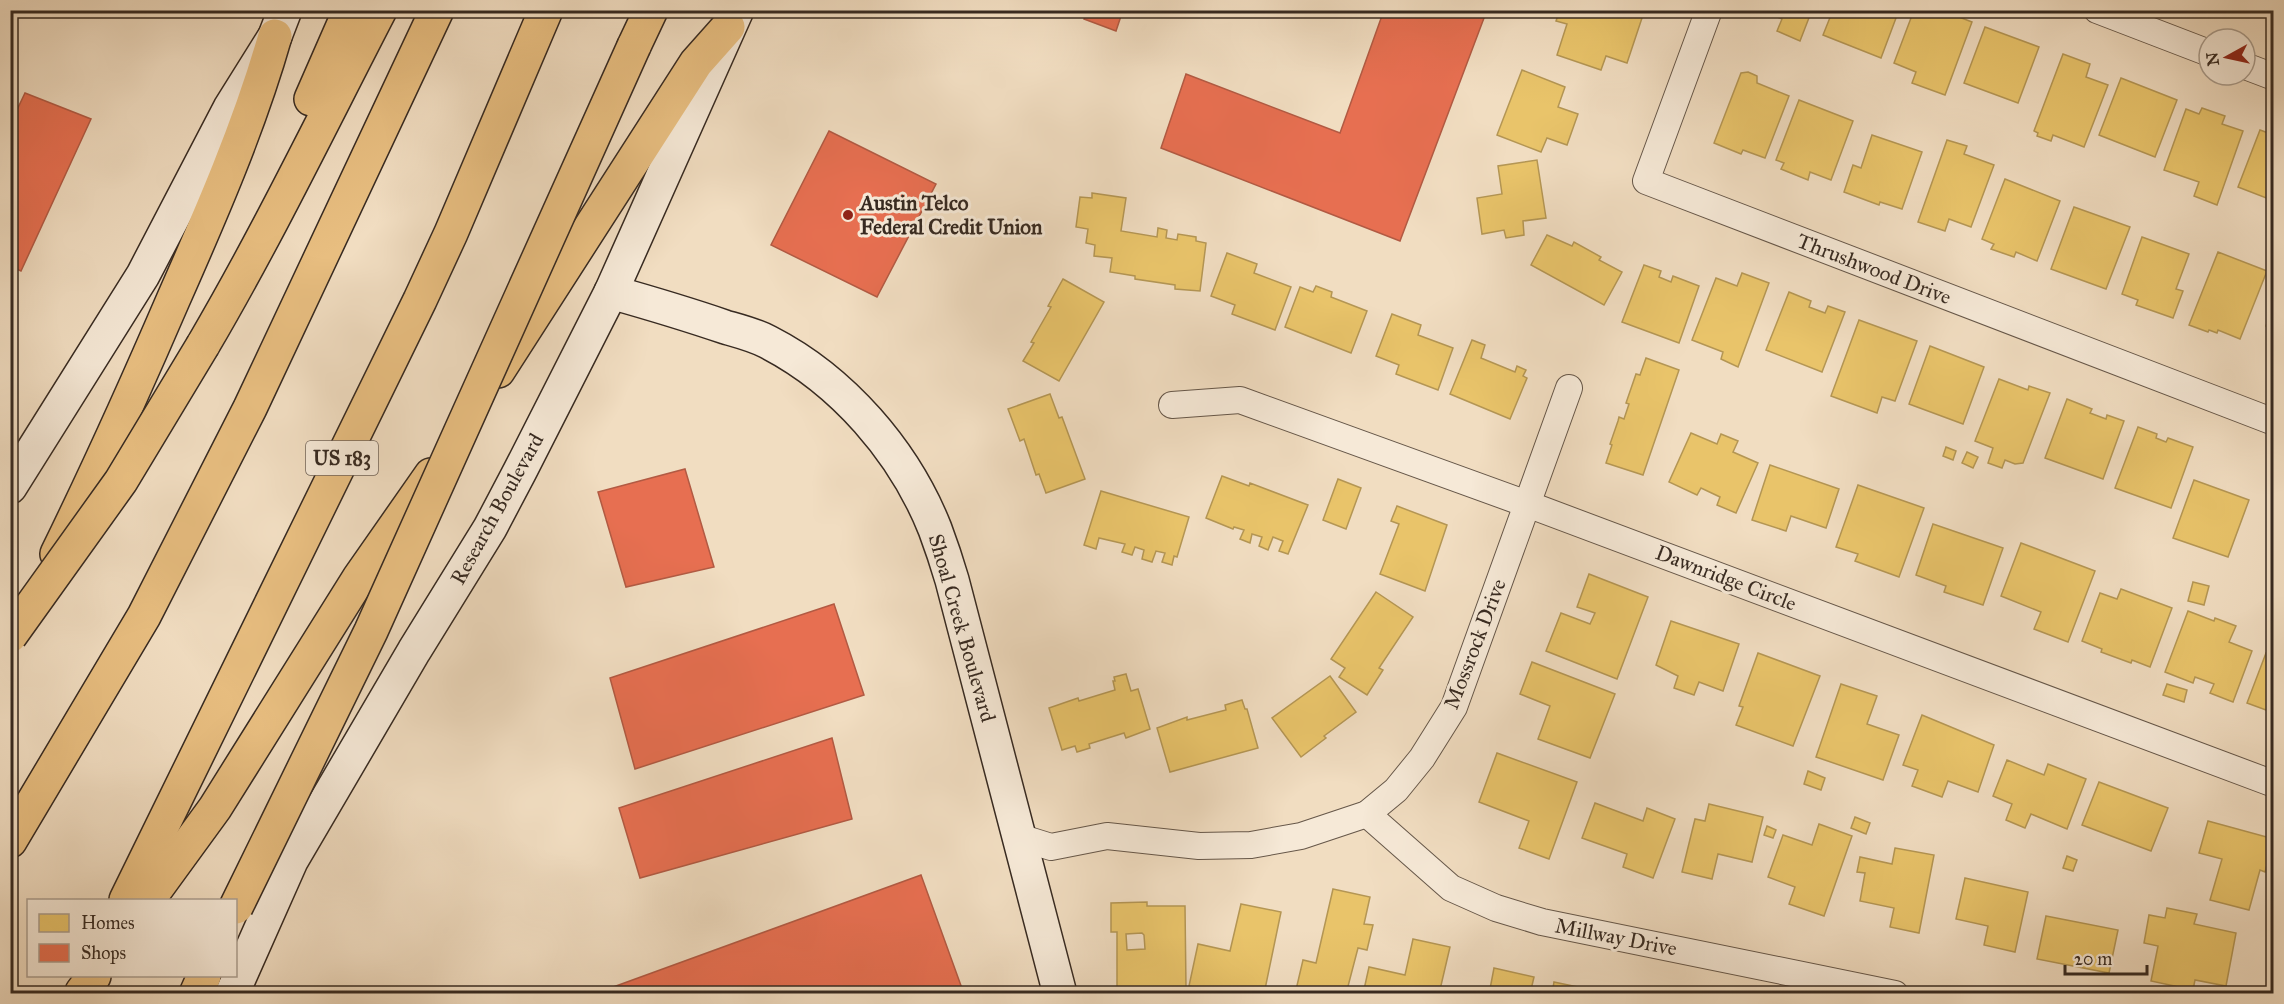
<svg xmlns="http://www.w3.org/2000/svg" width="2284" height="1004" font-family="'IM FELL Great Primer',serif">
<rect width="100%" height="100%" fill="#f1ddc1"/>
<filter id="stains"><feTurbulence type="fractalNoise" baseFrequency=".00333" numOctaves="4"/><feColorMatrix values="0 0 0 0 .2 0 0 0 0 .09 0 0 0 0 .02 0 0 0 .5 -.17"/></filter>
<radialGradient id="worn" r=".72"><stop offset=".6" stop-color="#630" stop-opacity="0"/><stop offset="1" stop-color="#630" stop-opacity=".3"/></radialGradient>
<!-- homes -->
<g fill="#e9c46a" stroke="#b49654" stroke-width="1.5" fill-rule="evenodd">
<path d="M 1560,10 L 1630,10 L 1643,15 L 1627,63 L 1606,56 L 1601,70 L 1557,55 L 1567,24 L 1556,21 Z"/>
<path d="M 1762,10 L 1812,10 L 1800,41 L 1777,31 L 1782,19 Z"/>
<path d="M 1833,10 L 1899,10 L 1881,58 L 1823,35 Z"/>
<path d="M 1914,10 L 1925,10 L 1936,15 L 1938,10 L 1941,10 L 1972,22 L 1945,95 L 1912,83 L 1916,72 L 1894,63 Z"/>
<path d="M 1985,27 L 2039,47 L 2018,103 L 1964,83 Z"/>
<path d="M 2063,54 L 2090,64 L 2086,77 L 2108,85 L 2084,147 L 2053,135 L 2051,141 L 2037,136 L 2038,133 L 2034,131 Z"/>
<path d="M 1522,70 L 1565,87 L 1558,107 L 1578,114 L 1567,145 L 1547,138 L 1541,152 L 1497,135 Z"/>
<path d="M 1748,72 L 1757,76 L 1757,83 L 1789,96 L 1765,158 L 1743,150 L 1741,154 L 1714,143 L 1741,73 Z"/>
<path d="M 2121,78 L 2177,100 L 2155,157 L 2099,135 Z"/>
<path d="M 1799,100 L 1853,121 L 1831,180 L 1810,172 L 1808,180 L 1781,169 L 1784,163 L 1776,160 Z"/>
<path d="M 2202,108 L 2225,116 L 2222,124 L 2243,131 L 2217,205 L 2194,196 L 2199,182 L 2164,170 L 2186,109 L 2199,114 Z"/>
<path d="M 2260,130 L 2274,135 L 2274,201 L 2238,187 Z"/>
<path d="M 1872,135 L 1922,152 L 1902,209 L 1880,202 L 1879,205 L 1844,192 L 1853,165 L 1861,168 Z"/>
<path d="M 1947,140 L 1967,146 L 1964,154 L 1994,165 L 1971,227 L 1949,219 L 1945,231 L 1918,222 Z"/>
<path d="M 1537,160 L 1546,218 L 1523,221 L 1524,235 L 1506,238 L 1504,230 L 1482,234 L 1477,198 L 1502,194 L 1498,166 Z"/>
<path d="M 2005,179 L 2060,201 L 2037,261 L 2016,252 L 2014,257 L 1991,249 L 1994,244 L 1982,239 Z"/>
<path d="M 1092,193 L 1126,198 L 1121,231 L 1157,237 L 1158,228 L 1167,230 L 1166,238 L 1177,240 L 1178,234 L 1196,237 L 1196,241 L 1206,243 L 1200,291 L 1175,289 L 1175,285 L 1135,279 L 1135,276 L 1110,272 L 1112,258 L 1094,256 L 1095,245 L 1086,243 L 1088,229 L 1076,227 L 1080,197 L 1092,198 Z"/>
<path d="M 2074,207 L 2130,227 L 2106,289 L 2051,269 Z"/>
<path d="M 1547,235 L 1572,246 L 1574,242 L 1601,257 L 1599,260 L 1622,272 L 1604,305 L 1531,265 Z"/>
<path d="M 2142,237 L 2189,254 L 2176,289 L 2183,291 L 2173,318 L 2136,305 L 2138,300 L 2122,294 Z"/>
<path d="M 2218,252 L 2267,271 L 2240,339 L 2218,330 L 2217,333 L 2209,330 L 2208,332 L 2189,325 Z"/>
<path d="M 1227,253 L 1257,264 L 1254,273 L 1291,287 L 1275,330 L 1232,314 L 1235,305 L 1211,296 Z"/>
<path d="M 1644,265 L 1661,271 L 1659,277 L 1671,282 L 1673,276 L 1699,286 L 1679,343 L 1622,322 Z"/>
<path d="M 1742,273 L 1769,283 L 1738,367 L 1721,359 L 1723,352 L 1692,340 L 1716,278 L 1737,286 Z"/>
<path d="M 1063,279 L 1104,302 L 1059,381 L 1023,361 L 1034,343 L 1031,342 L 1051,307 L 1048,306 Z"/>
<path d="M 1316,286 L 1332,292 L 1331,297 L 1367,311 L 1351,353 L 1285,327 L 1300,287 L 1313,292 Z"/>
<path d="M 1789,292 L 1811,301 L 1809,307 L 1825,313 L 1828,306 L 1845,312 L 1822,372 L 1766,350 Z"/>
<path d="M 2274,300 L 2274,328 L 2266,326 Z"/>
<path d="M 1392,314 L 1421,325 L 1418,335 L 1453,348 L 1438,390 L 1396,374 L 1399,365 L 1376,356 Z"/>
<path d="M 1859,320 L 1917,341 L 1895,401 L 1882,397 L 1877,413 L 1831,396 Z"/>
<path d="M 1472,340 L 1485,345 L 1481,358 L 1515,372 L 1517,366 L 1526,370 L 1523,376 L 1527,378 L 1510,419 L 1450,394 Z"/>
<path d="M 1930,346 L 1984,367 L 1963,424 L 1909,404 Z"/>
<path d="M 1646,358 L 1679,370 L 1643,475 L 1606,463 L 1612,445 L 1610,444 L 1618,421 L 1619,417 L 1624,419 L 1629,404 L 1626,403 L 1636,374 L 1640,375 Z"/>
<path d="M 1999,379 L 2028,390 L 2029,386 L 2050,393 L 2023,463 L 2015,464 L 2005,460 L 2002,468 L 1988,463 L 1993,448 L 1975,441 Z"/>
<path d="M 1050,394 L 1059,418 L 1062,417 L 1085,479 L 1046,493 L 1039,474 L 1036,475 L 1024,439 L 1020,441 L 1008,409 Z"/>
<path d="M 2067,399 L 2092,409 L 2090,413 L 2106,419 L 2107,415 L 2124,421 L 2103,479 L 2045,458 Z"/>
<path d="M 2138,427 L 2157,434 L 2156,438 L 2166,442 L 2168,438 L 2193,447 L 2171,508 L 2115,488 Z"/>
<path d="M 1691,433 L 1717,444 L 1721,434 L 1738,441 L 1733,452 L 1758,463 L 1736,513 L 1717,505 L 1720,497 L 1701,488 L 1697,495 L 1669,482 Z"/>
<path d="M 1946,447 L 1956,451 L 1953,460 L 1943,456 Z"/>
<path d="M 1967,452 L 1978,457 L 1973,468 L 1962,463 Z"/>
<path d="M 1770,465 L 1839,489 L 1826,528 L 1791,516 L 1786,531 L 1752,520 Z"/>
<path d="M 1222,476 L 1249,486 L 1250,483 L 1308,505 L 1288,554 L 1279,551 L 1283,541 L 1273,537 L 1268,550 L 1259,546 L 1262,537 L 1252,534 L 1250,543 L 1240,539 L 1244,530 L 1234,527 L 1233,529 L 1206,518 Z"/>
<path d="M 1338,479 L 1361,488 L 1346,529 L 1323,520 Z"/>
<path d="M 2194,480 L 2249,500 L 2228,557 L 2173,538 Z"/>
<path d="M 1858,485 L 1924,508 L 1899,577 L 1855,561 L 1858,554 L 1836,547 Z"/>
<path d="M 1101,491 L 1189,517 L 1177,557 L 1174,556 L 1172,565 L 1162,562 L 1165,553 L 1156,551 L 1152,562 L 1142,559 L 1144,550 L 1135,547 L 1132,555 L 1122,552 L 1125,544 L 1099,538 L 1096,549 L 1084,545 Z"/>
<path d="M 1397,506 L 1447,525 L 1425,591 L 1380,574 L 1399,524 L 1391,521 Z"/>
<path d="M 1933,524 L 2003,548 L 1983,605 L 1944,592 L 1946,586 L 1916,575 Z"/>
<path d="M 2021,543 L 2095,571 L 2068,642 L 2034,629 L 2041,612 L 2001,596 Z"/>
<path d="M 1589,574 L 1648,597 L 1617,679 L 1546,651 L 1561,613 L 1590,624 L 1595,613 L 1577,607 Z"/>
<path d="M 2193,582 L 2209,586 L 2204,605 L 2188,601 Z"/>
<path d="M 2121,589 L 2172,608 L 2150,667 L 2132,660 L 2131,663 L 2101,652 L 2102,649 L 2082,641 L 2100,593 L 2117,599 Z"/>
<path d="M 1376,592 L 1413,617 L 1379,668 L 1383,670 L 1367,695 L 1339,677 L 1345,668 L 1331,659 Z"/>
<path d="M 2188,611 L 2214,621 L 2215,618 L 2236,626 L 2229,642 L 2252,651 L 2233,702 L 2210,693 L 2214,684 L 2195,677 L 2193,683 L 2165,672 Z"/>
<path d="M 1671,621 L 1739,644 L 1723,691 L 1699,682 L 1694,695 L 1674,688 L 1678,676 L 1656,665 Z"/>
<path d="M 2272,645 L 2274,645 L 2274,713 L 2247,703 L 2266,653 L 2268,654 Z"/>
<path d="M 1758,653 L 1820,676 L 1793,746 L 1736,725 L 1743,707 L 1739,706 Z"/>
<path d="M 1532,662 L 1615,694 L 1590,758 L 1538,739 L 1550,706 L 1520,694 Z"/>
<path d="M 1126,674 L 1131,691 L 1138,689 L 1150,729 L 1126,738 L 1124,733 L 1089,744 L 1090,748 L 1077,752 L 1075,746 L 1062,750 L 1049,708 L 1078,698 L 1079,701 L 1115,690 L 1113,681 L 1115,681 L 1114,677 Z"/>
<path d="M 1330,676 L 1356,712 L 1324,736 L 1326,738 L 1301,757 L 1272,718 Z"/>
<path d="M 1841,684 L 1877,696 L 1867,724 L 1899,735 L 1883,780 L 1816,757 Z"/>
<path d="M 2167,684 L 2187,690 L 2184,702 L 2163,695 Z"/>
<path d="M 1242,700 L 1245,709 L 1247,709 L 1258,748 L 1170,772 L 1157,728 L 1187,717 L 1187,720 L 1226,710 L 1225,705 Z"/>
<path d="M 1922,715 L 1994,745 L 1978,792 L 1948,781 L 1942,797 L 1912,786 L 1918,770 L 1903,765 Z"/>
<path d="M 1497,753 L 1577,782 L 1549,859 L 1519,848 L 1529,821 L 1479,802 Z"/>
<path d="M 2007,760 L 2044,775 L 2048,764 L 2086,779 L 2067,829 L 2031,814 L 2025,828 L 2006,820 L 2012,804 L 1993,796 Z"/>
<path d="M 1808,771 L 1825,778 L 1821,790 L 1804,784 Z"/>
<path d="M 2099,782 L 2168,808 L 2151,851 L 2082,825 Z"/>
<path d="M 1595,803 L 1643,821 L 1647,808 L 1675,819 L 1653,878 L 1623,867 L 1627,854 L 1582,838 Z"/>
<path d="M 1709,804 L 1763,817 L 1752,862 L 1718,854 L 1712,879 L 1682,872 L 1695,819 L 1705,821 Z"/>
<path d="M 1855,817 L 1870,823 L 1866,834 L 1851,828 Z"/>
<path d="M 2208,821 L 2274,839 L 2265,872 L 2260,870 L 2249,910 L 2210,900 L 2222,859 L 2199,853 Z"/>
<path d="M 1819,824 L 1852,836 L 1824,916 L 1789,904 L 1795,887 L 1768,877 L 1783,835 L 1812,845 Z"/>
<path d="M 1767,826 L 1776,830 L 1773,838 L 1764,835 Z"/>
<path d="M 1895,848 L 1934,855 L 1919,933 L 1890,927 L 1894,908 L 1860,901 L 1865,873 L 1857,872 L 1860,857 L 1892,864 Z"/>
<path d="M 2067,856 L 2077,860 L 2073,871 L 2063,868 Z"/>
<path d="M 1965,878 L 2028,892 L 2015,952 L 1984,945 L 1988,926 L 1956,919 Z"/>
<path d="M 1333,889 L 1370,897 L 1364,924 L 1373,925 L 1367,950 L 1358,948 L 1346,994 L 1295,994 L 1303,960 L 1316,963 Z"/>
<path d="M 1147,902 L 1147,906 L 1185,906 L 1186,988 L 1117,989 L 1117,932 L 1111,932 L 1111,903 ZM 1142,933 L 1144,935 L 1145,949 L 1127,950 L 1126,934 Z"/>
<path d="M 1241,904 L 1281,912 L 1264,994 L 1225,994 L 1189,986 L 1198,944 L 1230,951 Z"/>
<path d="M 2167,908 L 2197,914 L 2194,924 L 2236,933 L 2226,986 L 2195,980 L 2193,990 L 2151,981 L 2158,946 L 2144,943 L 2149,915 L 2165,918 Z"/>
<path d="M 2046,916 L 2118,930 L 2109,973 L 2037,959 Z"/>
<path d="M 1413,939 L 1450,947 L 1439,994 L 1363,994 L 1369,967 L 1405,975 Z"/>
<path d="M 1494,968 L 1534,977 L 1530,994 L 1481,994 L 1482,987 L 1490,989 Z"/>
<path d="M 1554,982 L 1611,994 L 1552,994 Z"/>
</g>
<!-- shops -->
<g fill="#e76f51" stroke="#b25a43" stroke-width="1.5">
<path d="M 1087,10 L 1123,10 L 1116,31 L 1084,19 Z"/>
<path d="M 1384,10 L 1487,10 L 1400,241 L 1161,148 L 1186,74 L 1340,133 Z"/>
<path d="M 25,93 L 91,119 L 21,271 L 10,266 L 10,112 L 15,114 Z"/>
<path d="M 829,131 L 936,184 L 877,297 L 771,245 Z"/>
<path d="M 685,469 L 714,567 L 626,587 L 598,492 Z"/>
<path d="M 834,604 L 864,695 L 635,769 L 610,678 Z"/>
<path d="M 832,738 L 852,819 L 640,878 L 619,808 Z"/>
<path d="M 921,875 L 964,994 L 594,994 Z"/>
</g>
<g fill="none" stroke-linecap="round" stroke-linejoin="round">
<!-- street casing -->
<g stroke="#665749" stroke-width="28">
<g id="street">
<path d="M 1709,10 L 1646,181 L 2274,422"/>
<path d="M 2097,10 L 2209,53"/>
<path d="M 2245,66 L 2274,77"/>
<path d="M 1172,405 L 1240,400 L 1527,504 L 2274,784"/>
<path d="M 1367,814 L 1451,888 L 1496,908 L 1542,922 L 1895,994"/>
<path d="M 1019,837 L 1051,847 L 1107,836 L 1199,846 L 1251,845 L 1301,836 L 1367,814 L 1396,790 L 1422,758 L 1454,707 L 1569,388"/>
</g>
</g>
<!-- secondary casing -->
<g stroke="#372a21" stroke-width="36">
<g id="secondary">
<path d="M 611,292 C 650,303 687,314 725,327 C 739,331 755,335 768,342 C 842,380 904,451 935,529 C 941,545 947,563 952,580 L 1060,994"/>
<path d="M 10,487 L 143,275 L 230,108 L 275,36 L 285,10"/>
<path d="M 232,994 L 291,861 L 414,651 L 490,528 L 520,471 L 611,292 L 737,10"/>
</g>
</g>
<!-- highway casing -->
<g stroke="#372a21" stroke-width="36">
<g id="highway">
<path d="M 634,46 L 651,10"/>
<path d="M 311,99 L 350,10"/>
<path d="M 203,345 C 267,236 322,122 380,10"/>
<path d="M 498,371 L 696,63 L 728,27"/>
<path d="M 57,554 C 98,470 136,386 173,300 C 211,214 249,127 275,36"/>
<path d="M 10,841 L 144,616 L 250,408 L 437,10"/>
<path d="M 126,900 L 420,300 L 451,233 L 546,10"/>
<path d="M 148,900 L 215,808 L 359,578 L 431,475"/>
<path d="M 82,992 L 94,976"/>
<path d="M 196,994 L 204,976"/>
</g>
</g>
<!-- street -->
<use href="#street" stroke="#f6e9d7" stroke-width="26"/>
<!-- secondary -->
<use href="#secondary" stroke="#f6e9d7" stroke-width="33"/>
<!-- highway -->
<use href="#highway" stroke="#e8be80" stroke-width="33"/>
<!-- highway-bridge casing -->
<g stroke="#372a21" stroke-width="36" stroke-linecap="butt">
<g id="highway-bridge">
<path d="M 10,636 L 121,481 L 203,345"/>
<path d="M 236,907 L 371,631 L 634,46"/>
</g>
</g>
<!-- highway-bridge -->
<use href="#highway-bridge" stroke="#e8be80" stroke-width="33"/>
</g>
<!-- markers -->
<circle fill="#8f2418" stroke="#f6e9d7" stroke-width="2" cx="848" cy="215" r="6"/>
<g text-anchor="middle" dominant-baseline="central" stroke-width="6" stroke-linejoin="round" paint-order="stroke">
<!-- shield labels -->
<rect fill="#f6e9d7" stroke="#706358" stroke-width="1.5" x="306" y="441" width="72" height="34" rx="4.5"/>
<g font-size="20" font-weight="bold" fill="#372a21">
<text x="342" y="458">US 183</text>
</g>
<!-- poi labels -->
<g font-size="21" font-weight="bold" fill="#372a21" stroke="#f6e9d7" text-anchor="start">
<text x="860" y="203">Austin Telco<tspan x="860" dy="24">Federal Credit Union</tspan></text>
</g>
<!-- street labels -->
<g font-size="21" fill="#372a21" stroke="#f6e9d7">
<text transform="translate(1874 269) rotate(21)">Thrushwood Drive</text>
<text transform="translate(497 509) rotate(-61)">Research Boulevard</text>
<text transform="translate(1726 578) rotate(21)">Dawnridge Circle</text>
<text transform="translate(962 628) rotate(74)">Shoal Creek Boulevard</text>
<text transform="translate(1475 644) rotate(-69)">Mossrock Drive</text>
<text transform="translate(1616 937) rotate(11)">Millway Drive</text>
</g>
</g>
<!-- margin -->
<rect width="2284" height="1004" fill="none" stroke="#f1ddc1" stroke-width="36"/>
<rect x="12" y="12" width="2260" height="980" fill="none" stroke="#372a21" stroke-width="3"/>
<rect x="18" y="18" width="2248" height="968" fill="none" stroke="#372a21" stroke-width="1.5"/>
<!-- legend -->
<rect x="27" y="899" width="210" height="78" fill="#f6e9d7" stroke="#aa9d8e" stroke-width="1.5"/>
<rect x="39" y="914" width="30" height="18" fill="#e9c46a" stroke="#aa9d8e" stroke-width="1.5"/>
<text x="81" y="929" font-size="18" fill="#372a21">Homes</text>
<rect x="39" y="944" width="30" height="18" fill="#e76f51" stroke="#aa9d8e" stroke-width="1.5"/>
<text x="81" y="959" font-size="18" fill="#372a21">Shops</text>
<!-- north arrow -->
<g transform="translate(2227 57) rotate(262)"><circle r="28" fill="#f6e9d7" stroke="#aa9d8e" stroke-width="1.5"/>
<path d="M0-4.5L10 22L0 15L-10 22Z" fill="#8f2418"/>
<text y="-9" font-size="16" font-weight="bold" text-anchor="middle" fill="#372a21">N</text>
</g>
<!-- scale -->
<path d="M2065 965v9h82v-9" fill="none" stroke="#372a21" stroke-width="3"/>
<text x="2074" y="965" font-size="18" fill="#372a21" stroke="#f6e9d7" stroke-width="4.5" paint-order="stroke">20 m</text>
<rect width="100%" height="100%" filter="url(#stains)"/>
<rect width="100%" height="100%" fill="url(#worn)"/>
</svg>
